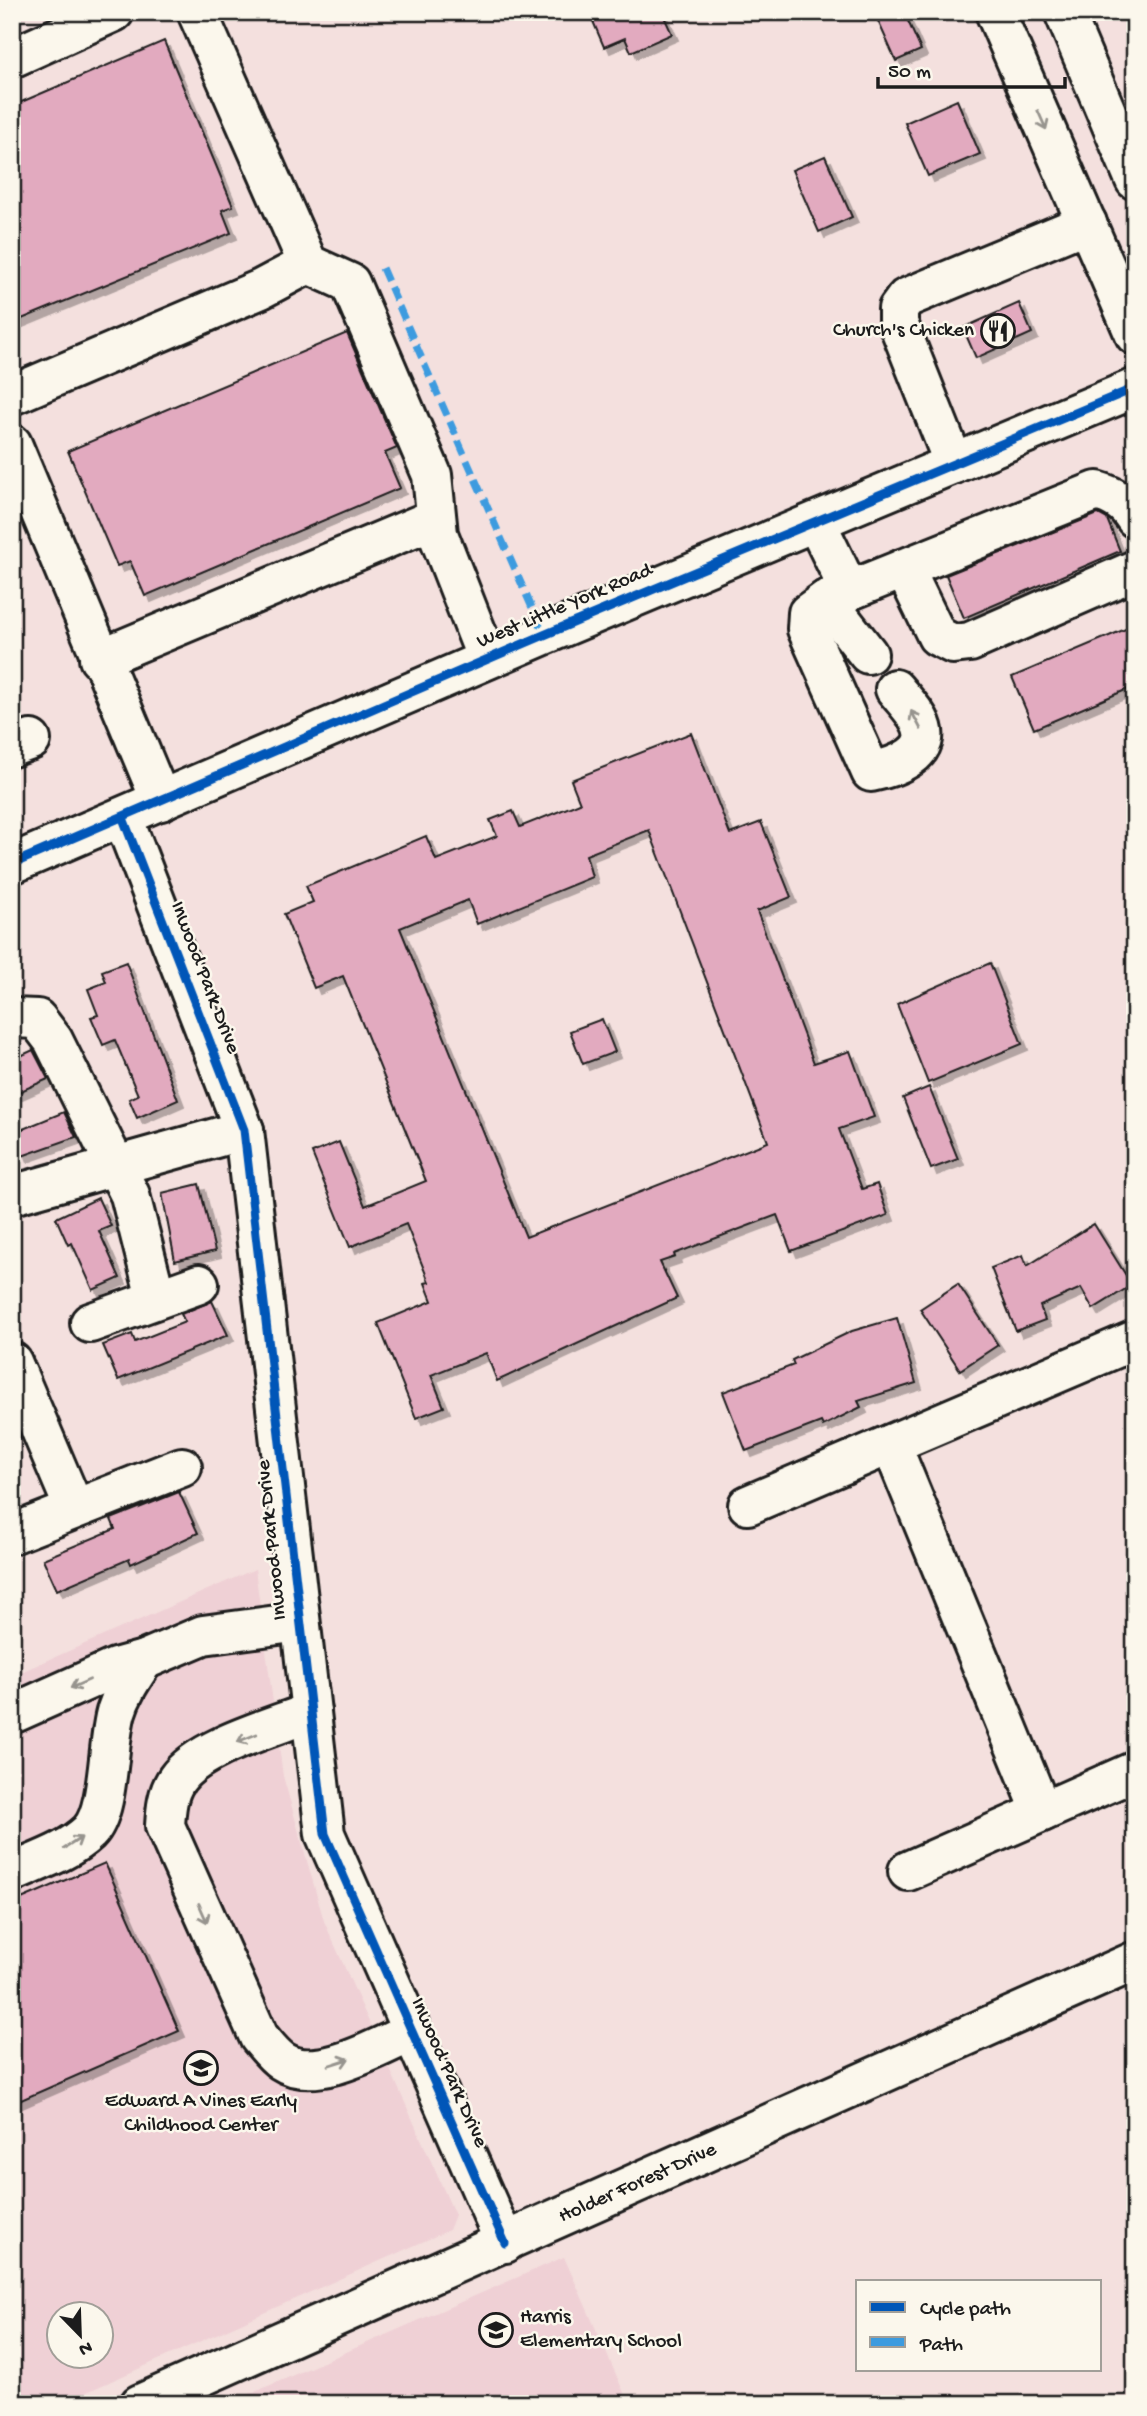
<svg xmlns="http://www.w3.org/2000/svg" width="1147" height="2416" font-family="'Gochi Hand',sans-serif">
<defs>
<filter id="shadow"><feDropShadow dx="6" dy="6" stdDeviation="0" flood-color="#0004"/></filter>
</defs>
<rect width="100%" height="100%" fill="#f4e0de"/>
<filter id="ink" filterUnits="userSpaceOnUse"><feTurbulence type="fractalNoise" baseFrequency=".0143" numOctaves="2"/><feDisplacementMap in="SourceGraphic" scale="14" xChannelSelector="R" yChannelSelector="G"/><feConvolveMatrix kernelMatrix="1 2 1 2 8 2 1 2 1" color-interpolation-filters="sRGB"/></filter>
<g filter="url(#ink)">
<!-- built -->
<g fill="#efd0d5" fill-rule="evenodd">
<path d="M 255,1569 L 283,1776 L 324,1921 L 455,2215 L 449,2230 L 60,2404 L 12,2404 L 12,1676 ZM 60,2314 L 102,2314 L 102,2356 L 60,2356 Z"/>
<path d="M 564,2257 L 629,2404 L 227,2404 Z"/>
</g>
<!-- building -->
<g fill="#e2aabf" stroke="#1c1c1c" stroke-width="2" fill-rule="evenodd" filter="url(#shadow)">
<path d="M 589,12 L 662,12 L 672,34 L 631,52 L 625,38 L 604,47 Z"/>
<path d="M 874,12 L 904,12 L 921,50 L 896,61 Z"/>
<path d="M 164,41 L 233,206 L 222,210 L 231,233 L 12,323 L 12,106 Z"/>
<path d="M 957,100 L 980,154 L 928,176 L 905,123 Z"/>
<path d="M 825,156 L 852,217 L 819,232 L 792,170 Z"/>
<path d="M 1019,303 L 1032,333 L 976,358 L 963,328 Z"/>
<path d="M 347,333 L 397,448 L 385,453 L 400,488 L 145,596 L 130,561 L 117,566 L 68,451 Z"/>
<path d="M 1098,514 L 1107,519 L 1120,551 L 964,618 L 946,575 Z"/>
<path d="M 1135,625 L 1135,686 L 1034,729 L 1012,677 Z"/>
<path d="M 691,733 L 730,834 L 761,822 L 791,897 L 757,911 L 814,1063 L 850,1051 L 874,1117 L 839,1129 L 862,1189 L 877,1184 L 888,1215 L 791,1251 L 777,1215 L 674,1254 L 675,1257 L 660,1262 L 677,1298 L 497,1381 L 486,1353 L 431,1375 L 444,1407 L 416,1418 L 378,1323 L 432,1301 L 425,1283 L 429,1282 L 406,1224 L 350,1247 L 312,1153 L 339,1142 L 365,1206 L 426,1181 L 343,976 L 314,988 L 284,914 L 313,902 L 306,886 L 426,836 L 436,860 L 497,836 L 490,820 L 513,811 L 520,827 L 580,803 L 571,780 ZM 649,830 L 768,1142 L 526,1237 L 400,928 L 468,900 L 477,924 L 592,877 L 586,855 Z"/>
<path d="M 126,962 L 178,1100 L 137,1118 L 129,1099 L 138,1095 L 115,1040 L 103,1045 L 91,1017 L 98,1015 L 88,989 L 106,982 L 102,971 Z"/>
<path d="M 990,963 L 1022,1044 L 928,1083 L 897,1004 Z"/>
<path d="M 602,1019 L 615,1052 L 583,1064 L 570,1031 Z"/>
<path d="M 33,1050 L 48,1079 L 12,1095 L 12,1060 Z"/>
<path d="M 929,1087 L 958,1159 L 931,1169 L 903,1098 Z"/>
<path d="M 64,1112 L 76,1137 L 22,1156 L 13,1133 Z"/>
<path d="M 199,1184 L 215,1251 L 175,1261 L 162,1193 Z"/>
<path d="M 98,1198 L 111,1226 L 99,1231 L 120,1278 L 93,1290 L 72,1243 L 68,1245 L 56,1218 Z"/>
<path d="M 1094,1224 L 1132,1285 L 1093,1309 L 1081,1288 L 1040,1306 L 1045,1320 L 1016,1331 L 991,1268 L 1023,1255 L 1027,1266 Z"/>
<path d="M 958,1284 L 998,1345 L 960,1370 L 920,1309 Z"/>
<path d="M 212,1301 L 228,1335 L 118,1380 L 103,1345 L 132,1334 L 135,1342 L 185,1322 L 181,1314 Z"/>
<path d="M 897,1318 L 916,1383 L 858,1401 L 861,1407 L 823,1426 L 821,1422 L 746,1451 L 723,1392 L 794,1365 L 792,1360 L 852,1331 Z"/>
<path d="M 179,1492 L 198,1533 L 131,1564 L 129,1559 L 57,1590 L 43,1559 L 115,1529 L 111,1519 Z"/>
<path d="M 105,1863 L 179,2031 L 12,2104 L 12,1903 Z"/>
</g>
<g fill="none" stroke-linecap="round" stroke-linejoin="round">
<!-- minor casing -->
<g stroke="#1c1c1c" stroke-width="44">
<g id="minor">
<path d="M 197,12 L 308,264 L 350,283 L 432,475 L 438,534 L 487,659"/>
<path d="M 12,58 L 114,12"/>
<path d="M 12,395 L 261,289 L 308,264"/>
<path d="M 12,444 L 161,801"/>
<path d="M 954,464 L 898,323 L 898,309 L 906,298 L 1087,223"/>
<path d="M 816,522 L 849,590"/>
<path d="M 904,568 L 937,636 L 953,644 L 970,642 L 1135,570"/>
<path d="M 826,600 L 868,654"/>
<path d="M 99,659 L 436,518"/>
<path d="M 895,689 C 903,699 913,709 919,720 C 937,753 895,767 871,772 L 807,629 L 808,613 L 826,600 L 1097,491 C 1114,496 1126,503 1135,518"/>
<path d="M 12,747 L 31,740"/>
<path d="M 123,818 L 244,1130 L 325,1834 L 505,2243"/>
<path d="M 12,864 L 544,635 L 1135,388"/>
<path d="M 12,1018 L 37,1019 L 53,1040 L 130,1195 L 156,1298"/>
<path d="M 12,1195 L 244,1130"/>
<path d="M 90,1323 L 199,1284"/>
<path d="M 12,1362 L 74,1508"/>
<path d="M 891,1444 L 1042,1812"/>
<path d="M 748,1505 L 1135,1340"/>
<path d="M 12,1534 L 182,1467"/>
<path d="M 311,1712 C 274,1727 199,1747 177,1779 C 167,1793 166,1810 165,1826 L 259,2037 C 266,2045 273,2055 282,2061 C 316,2084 378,2047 410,2033"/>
<path d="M 12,1714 L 115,1668 L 144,1660 L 203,1635 L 300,1622"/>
<path d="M 908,1871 L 1135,1771"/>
<path d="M 12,1873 C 38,1861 68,1852 89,1832 C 110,1811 107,1744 116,1712 C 122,1692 133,1677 144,1660"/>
<path d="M 140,2404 L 1135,1961"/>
</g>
</g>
<!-- major casing -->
<g stroke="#1c1c1c" stroke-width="44">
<g id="major">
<path d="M 995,12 L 1135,335"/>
<path d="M 1064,12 L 1135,180"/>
</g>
</g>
<!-- minor -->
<use href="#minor" stroke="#fbf7ec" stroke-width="38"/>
<!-- major -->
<use href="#major" stroke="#fbf7ec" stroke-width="38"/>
<!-- quiet -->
<path stroke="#3c9bdf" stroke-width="7" stroke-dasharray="14 7" stroke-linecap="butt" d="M 382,268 L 544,635"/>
<!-- cycleway casing -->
<g stroke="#fbf7ec" stroke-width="13">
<g id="cycleway">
<path d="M 123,818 L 244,1130 L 325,1834 L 505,2243"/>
<path d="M 12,864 L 544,635 L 1135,388"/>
</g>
</g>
<!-- cycleway -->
<use href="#cycleway" stroke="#0057b8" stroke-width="9"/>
</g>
<!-- one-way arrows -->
<defs><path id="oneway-shaft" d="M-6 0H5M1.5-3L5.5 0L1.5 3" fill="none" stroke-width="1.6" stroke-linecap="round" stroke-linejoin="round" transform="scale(1.75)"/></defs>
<g stroke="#97948e">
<use href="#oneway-shaft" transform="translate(1042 120) rotate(66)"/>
<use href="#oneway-shaft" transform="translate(916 720) rotate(-118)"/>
<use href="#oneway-shaft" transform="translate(80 1684) rotate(156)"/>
<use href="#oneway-shaft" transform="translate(247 1738) rotate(158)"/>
<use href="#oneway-shaft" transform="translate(73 1843) rotate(-33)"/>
<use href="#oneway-shaft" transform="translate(203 1913) rotate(66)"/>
<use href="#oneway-shaft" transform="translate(339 2062) rotate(-18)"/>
</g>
</g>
<!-- icons -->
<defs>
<g id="restaurant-ring" transform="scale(1.75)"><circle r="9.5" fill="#fbf7ec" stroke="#1c1c1c" stroke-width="1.5"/><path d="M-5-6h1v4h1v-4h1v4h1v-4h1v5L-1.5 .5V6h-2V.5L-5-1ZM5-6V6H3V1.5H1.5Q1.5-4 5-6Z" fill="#1c1c1c"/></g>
<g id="school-ring" transform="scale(1.75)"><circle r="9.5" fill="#fbf7ec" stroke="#1c1c1c" stroke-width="1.5"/><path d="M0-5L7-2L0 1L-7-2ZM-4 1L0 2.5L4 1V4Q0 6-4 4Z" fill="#1c1c1c"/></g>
</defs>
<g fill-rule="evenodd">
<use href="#restaurant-ring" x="998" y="331"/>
<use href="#school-ring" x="201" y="2068"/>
<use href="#school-ring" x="496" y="2330"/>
</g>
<g text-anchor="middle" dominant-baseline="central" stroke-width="5" stroke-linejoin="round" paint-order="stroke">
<!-- poi labels -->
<g font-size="21" fill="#1c1c1c" stroke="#fbf7ec" text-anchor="end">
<text x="974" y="331">Church's Chicken</text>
<text x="201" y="2102" text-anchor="middle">Edward A Vines Early<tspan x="201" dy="24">Childhood Center</tspan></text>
<text x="520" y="2318" text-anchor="start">Harris<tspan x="520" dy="24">Elementary School</tspan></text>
</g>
<!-- street labels -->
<g font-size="21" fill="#1c1c1c" stroke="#fbf7ec">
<text transform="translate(565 607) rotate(-23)">West Little York Road</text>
<text transform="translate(204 978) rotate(69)">Inwood Park Drive</text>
<text transform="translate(273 1540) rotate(-96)">Inwood Park Drive</text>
<text transform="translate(448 2073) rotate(66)">Inwood Park Drive</text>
<text transform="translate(638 2184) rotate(-24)">Holder Forest Drive</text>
</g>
</g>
<!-- margin -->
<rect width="1147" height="2416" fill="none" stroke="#fbf7ec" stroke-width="42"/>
<rect x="21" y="21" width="1105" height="2374" fill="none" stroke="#1c1c1c" stroke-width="2.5" filter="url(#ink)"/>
<!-- legend -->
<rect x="856" y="2280" width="245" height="91" fill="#fbf7ec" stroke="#a29f99" stroke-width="2"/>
<rect x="870" y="2302" width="35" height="10" fill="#0057b8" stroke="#a29f99" stroke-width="2"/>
<text x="920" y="2314" font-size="21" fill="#1c1c1c">Cycle path</text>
<rect x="870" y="2337" width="35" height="10" fill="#3c9bdf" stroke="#a29f99" stroke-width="2"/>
<text x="920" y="2350" font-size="21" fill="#1c1c1c">Path</text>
<!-- north arrow -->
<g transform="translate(80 2335) rotate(157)"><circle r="33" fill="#fbf7ec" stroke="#a29f99" stroke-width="2"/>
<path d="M0-5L12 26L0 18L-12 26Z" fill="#1c1c1c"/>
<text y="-10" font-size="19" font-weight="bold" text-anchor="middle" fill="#1c1c1c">N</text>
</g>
<!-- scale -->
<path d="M878 77v10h187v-10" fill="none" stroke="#1c1c1c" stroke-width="3.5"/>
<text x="888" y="77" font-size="21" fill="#1c1c1c" stroke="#fbf7ec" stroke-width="5" paint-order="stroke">50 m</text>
</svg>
